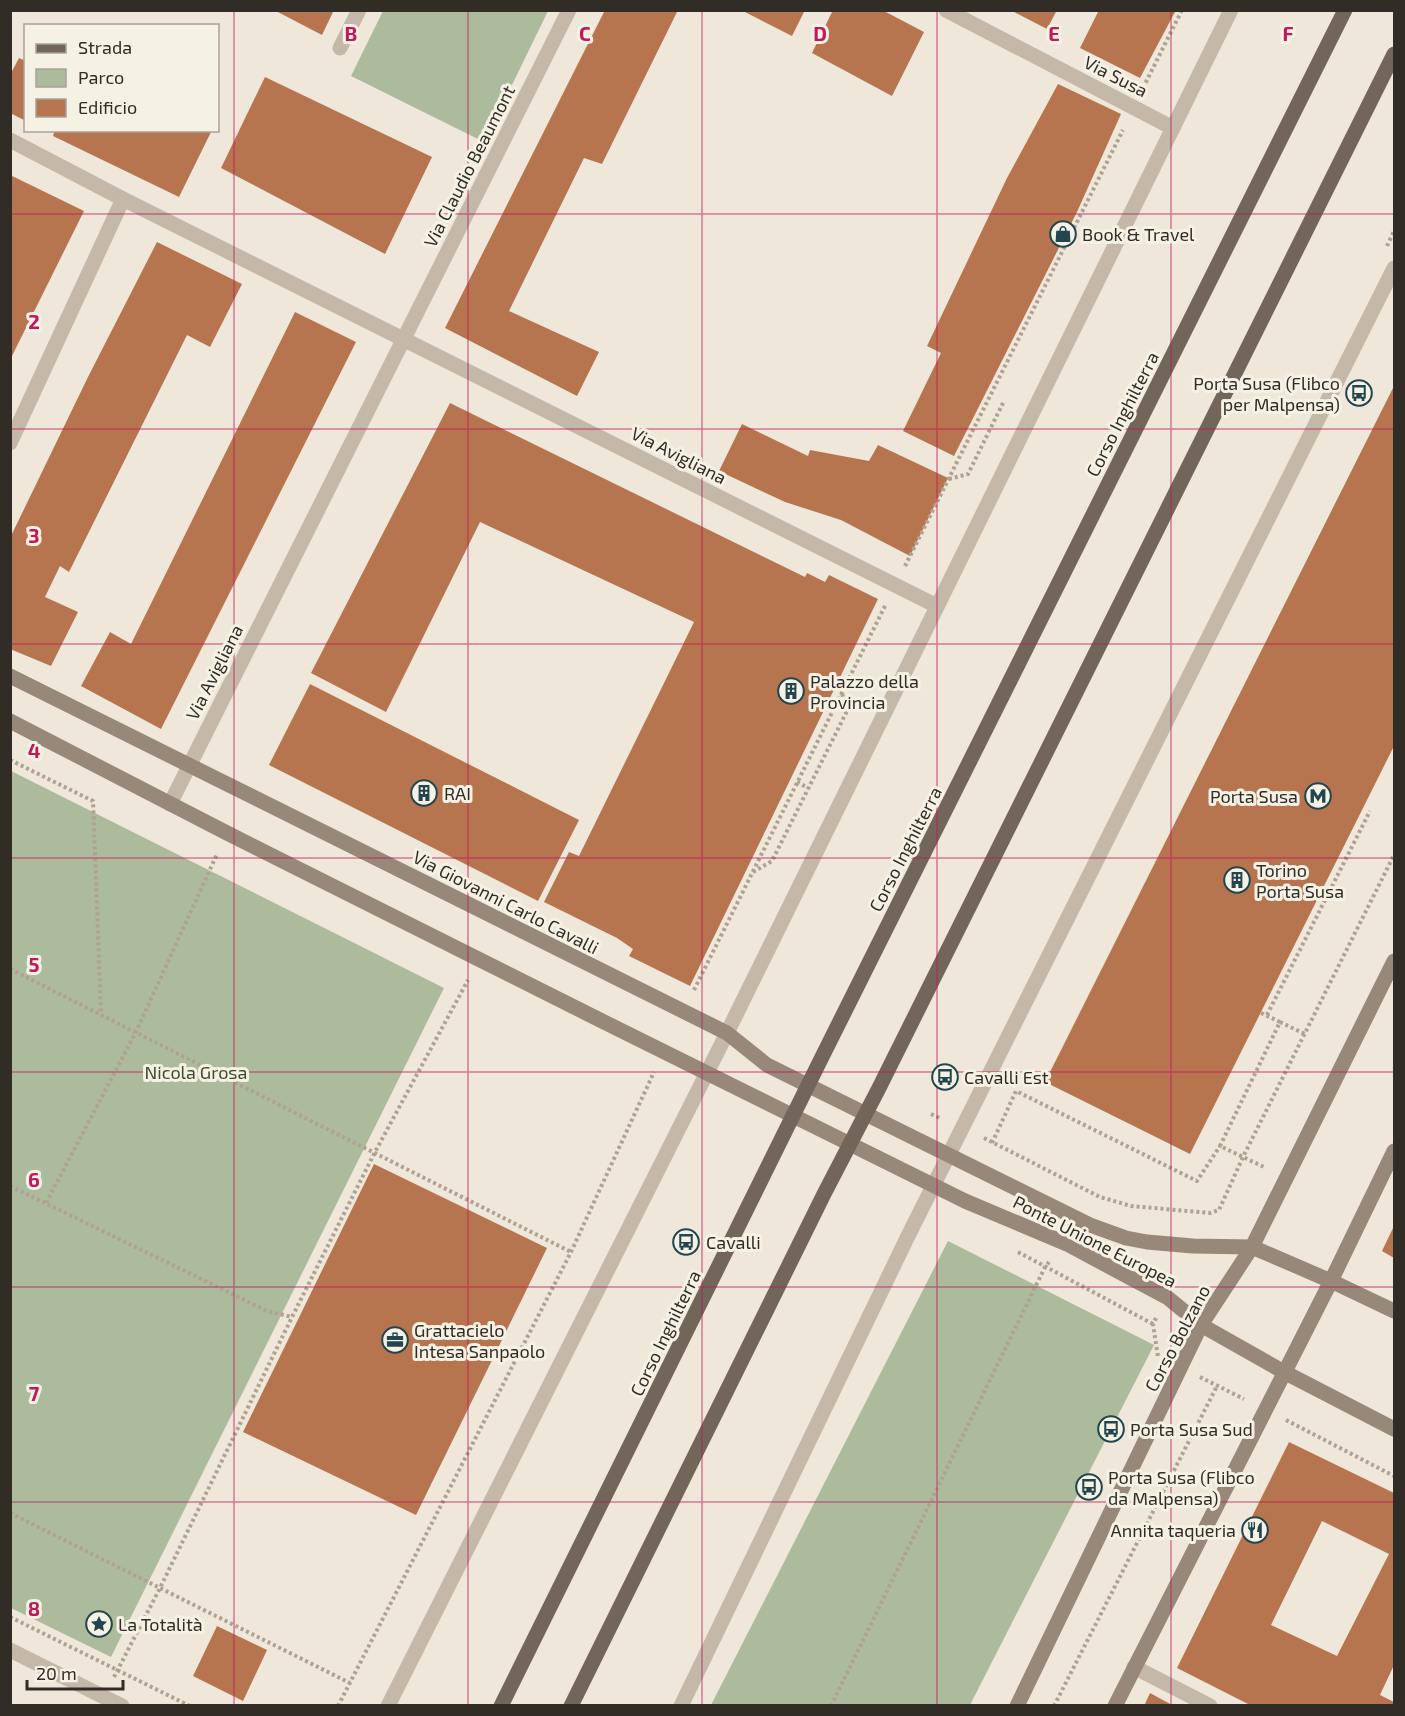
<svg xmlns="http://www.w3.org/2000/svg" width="1405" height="1716" font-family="'Exo 2',sans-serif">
<rect width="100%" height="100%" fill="#eee7da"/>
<!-- green -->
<g fill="#acbb9c">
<path d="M 383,11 L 548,11 L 484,142 L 351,76 Z"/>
<path d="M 11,771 L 444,988 L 111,1657 L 11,1608 Z"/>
<path d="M 948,1241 L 1154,1345 L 970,1705 L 711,1705 Z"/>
</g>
<!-- building -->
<g fill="#b6754f" fill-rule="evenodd">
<path d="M 274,10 L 334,10 L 322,35 Z"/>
<path d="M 605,10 L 678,10 L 602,164 L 584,158 L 509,311 L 599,352 L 577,396 L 445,328 Z"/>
<path d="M 741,10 L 805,10 L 792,36 Z"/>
<path d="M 833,10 L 882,10 L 924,32 L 892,96 L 812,53 Z"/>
<path d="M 1010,10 L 1057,10 L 1047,29 Z"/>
<path d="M 1099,10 L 1176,10 L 1140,78 L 1080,48 Z"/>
<path d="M 19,58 L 26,61 L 26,121 L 10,113 L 10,75 Z"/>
<path d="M 265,77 L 432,157 L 385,254 L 221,168 Z"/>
<path d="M 1058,84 L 1121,114 L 1077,212 L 954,456 L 903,431 L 941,353 L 927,346 L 1007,178 Z"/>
<path d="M 55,130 L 212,130 L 179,197 L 53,136 Z"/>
<path d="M 10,175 L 84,211 L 10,360 Z"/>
<path d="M 157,242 L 242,284 L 210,347 L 187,335 L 69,572 L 60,566 L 45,597 L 78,612 L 51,666 L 10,649 L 10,538 L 88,377 Z"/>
<path d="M 295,312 L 356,342 L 161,729 L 81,686 L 110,632 L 131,644 Z"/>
<path d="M 1394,386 L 1394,746 L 1190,1154 L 1045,1082 Z"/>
<path d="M 450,403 L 805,577 L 807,573 L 825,582 L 829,575 L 878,599 L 690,986 L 629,956 L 633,949 L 617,938 L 544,902 L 569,852 L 579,856 L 694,622 L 480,522 L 386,712 L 311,673 Z"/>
<path d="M 742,424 L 808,456 L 810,450 L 869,461 L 878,445 L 948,478 L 910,556 L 841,520 L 785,502 L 719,471 Z"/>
<path d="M 310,684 L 579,820 L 538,901 L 269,765 Z"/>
<path d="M 374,1164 L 547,1248 L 416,1515 L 243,1432 Z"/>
<path d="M 1394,1226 L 1394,1258 L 1382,1251 Z"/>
<path d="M 1289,1442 L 1394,1493 L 1394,1665 L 1380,1695 L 1394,1702 L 1394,1706 L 1252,1706 L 1177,1668 ZM 1322,1521 L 1389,1554 L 1337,1656 L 1271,1625 Z"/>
<path d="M 217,1626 L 267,1650 L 243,1701 L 193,1676 Z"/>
<path d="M 1150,1693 L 1174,1706 L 1144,1706 Z"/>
</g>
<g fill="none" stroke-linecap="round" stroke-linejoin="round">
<!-- path -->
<g stroke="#afa292" stroke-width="4" stroke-dasharray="3 3" stroke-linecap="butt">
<path d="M 1143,88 L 1182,10"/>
<path d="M 1387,246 L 1394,231"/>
<path d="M 949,479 L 968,474 L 1004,401"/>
<path d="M 905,566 L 1123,130"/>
<path d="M 10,760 L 93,801 L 101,1014"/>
<path d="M 797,782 L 808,788"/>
<path d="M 753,872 L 772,861 L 846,713 L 842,692"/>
<path d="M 10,969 L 571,1252"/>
<path d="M 694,990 L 886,604"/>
<path d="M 1261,1013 L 1280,1022 L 1220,1146 L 1266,1168"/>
<path d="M 1267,1015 L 1370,811"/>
<path d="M 1280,1022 L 1305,1034"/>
<path d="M 931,1114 L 942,1119"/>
<path d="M 984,1138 L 1100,1197 L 1131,1206 L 1210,1213 L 1219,1210 L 1243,1157 L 1394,855"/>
<path d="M 992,1143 L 1016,1091 L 1197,1181 L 1220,1146"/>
<path d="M 10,1186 L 267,1311 L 292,1317"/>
<path d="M 46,1203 L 136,1032 L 217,854"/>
<path d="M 1018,1252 L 1153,1324"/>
<path d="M 1156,1318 L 1153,1324 L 1158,1357"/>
<path d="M 1200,1377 L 1244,1399"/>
<path d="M 1286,1420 L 1394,1476"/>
<path d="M 10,1513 L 350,1683"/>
<path d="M 10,1617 L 190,1706"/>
<path d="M 114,1677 L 160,1588 L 292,1317 L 375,1152 L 468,980"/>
<path d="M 338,1706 L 571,1252 L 654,1072"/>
<path d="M 831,1706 L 1045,1267 L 1049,1262"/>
<path d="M 1054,1706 L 1217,1386"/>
</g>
<!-- street -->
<g stroke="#c4b8a8" stroke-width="15">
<path d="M 946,10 L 1173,128"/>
<path d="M 340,48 L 359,10"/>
<path d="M 10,140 L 123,199 L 937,606"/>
<path d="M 10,443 L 123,199"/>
<path d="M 170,804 L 569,10"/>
<path d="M 10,1650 L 122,1706"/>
<path d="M 1134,1667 L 1210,1706"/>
<path d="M 388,1706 L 727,1033 L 1231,10"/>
<path d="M 681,1706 L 908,1236 L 1394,268"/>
</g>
<!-- secondary -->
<g stroke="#978879" stroke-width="15">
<path d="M 10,676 L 727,1033 L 767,1065 L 1090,1225 L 1126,1238 L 1147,1242 L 1193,1246 L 1252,1247 L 1331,1281 L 1394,1311"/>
<path d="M 10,721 L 227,833 L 594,1017 L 965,1201 L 1067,1244 L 1168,1298 L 1201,1325 L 1284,1372 L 1394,1429"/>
<path d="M 1017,1706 L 1201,1325 L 1252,1247 L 1394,961"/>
<path d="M 1115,1706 L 1331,1281 L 1394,1151"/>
</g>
<!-- primary -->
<g stroke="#72655a" stroke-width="15">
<path d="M 501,1706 L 821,1059 L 1345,10"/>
<path d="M 571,1706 L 824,1194 L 879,1088 L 1394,54"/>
</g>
</g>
<!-- grid -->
<path fill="none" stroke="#c2185b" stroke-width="1.5" stroke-opacity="0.55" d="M 234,10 L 234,1706M 468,10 L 468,1706M 702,10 L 702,1706M 937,10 L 937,1706M 1171,10 L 1171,1706M 10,214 L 1394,214M 10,429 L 1394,429M 10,644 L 1394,644M 10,858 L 1394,858M 10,1072 L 1394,1072M 10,1287 L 1394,1287M 10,1502 L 1394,1502"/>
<!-- icons -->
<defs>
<g id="shop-ring" transform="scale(1.35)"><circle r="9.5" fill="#f6f1e5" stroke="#22454e" stroke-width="1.5"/><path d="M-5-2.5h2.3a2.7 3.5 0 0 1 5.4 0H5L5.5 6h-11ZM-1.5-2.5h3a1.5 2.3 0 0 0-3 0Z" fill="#22454e"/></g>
<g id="bus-ring" transform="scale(1.35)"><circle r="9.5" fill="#f6f1e5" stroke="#22454e" stroke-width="1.5"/><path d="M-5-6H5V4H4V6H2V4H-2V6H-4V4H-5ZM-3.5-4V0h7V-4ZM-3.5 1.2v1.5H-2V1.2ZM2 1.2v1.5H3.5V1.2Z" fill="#22454e"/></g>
<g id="building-ring" transform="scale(1.35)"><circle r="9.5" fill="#f6f1e5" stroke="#22454e" stroke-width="1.5"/><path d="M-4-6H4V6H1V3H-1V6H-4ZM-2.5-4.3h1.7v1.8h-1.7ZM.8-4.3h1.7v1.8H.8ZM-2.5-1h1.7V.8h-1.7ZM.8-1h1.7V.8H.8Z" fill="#22454e"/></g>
<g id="metro-ring" transform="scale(1.35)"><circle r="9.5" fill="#f6f1e5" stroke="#22454e" stroke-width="1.5"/><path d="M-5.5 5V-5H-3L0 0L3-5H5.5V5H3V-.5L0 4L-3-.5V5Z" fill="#22454e"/></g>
<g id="office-ring" transform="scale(1.35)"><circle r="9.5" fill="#f6f1e5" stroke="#22454e" stroke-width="1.5"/><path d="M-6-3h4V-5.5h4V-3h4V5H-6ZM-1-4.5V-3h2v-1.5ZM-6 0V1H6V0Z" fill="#22454e"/></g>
<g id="restaurant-ring" transform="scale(1.35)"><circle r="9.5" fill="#f6f1e5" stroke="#22454e" stroke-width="1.5"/><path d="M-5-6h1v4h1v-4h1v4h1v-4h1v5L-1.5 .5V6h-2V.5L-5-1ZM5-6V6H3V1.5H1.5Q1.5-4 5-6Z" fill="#22454e"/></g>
<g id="sight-ring" transform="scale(1.35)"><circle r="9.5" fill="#f6f1e5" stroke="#22454e" stroke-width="1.5"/><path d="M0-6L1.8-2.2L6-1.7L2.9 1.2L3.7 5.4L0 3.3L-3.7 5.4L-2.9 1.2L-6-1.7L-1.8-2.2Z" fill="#22454e"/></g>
</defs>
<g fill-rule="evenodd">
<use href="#shop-ring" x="1063" y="234"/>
<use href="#bus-ring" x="1359" y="393"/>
<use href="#building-ring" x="791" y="691"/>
<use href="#building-ring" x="424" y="793"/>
<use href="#metro-ring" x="1318" y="796"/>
<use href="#building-ring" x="1237" y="880"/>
<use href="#bus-ring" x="945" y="1077"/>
<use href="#bus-ring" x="686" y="1242"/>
<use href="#office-ring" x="395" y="1340"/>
<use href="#bus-ring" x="1111" y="1429"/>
<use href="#bus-ring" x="1089" y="1487"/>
<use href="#restaurant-ring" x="1255" y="1530"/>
<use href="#sight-ring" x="99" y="1624"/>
</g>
<g text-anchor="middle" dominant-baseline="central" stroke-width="6" stroke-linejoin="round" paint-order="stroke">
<!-- street labels -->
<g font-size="18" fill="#322c27" stroke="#f6f1e5">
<text transform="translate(1116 76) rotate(27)">Via Susa</text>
<text transform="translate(469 166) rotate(-63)">Via Claudio Beaumont</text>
<text transform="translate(1122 414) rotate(-63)">Corso Inghilterra</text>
<text transform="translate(679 455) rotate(27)">Via Avigliana</text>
<text transform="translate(214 672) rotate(-63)">Via Avigliana</text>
<text transform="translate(905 849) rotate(-63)">Corso Inghilterra</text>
<text transform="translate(506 902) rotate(27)">Via Giovanni Carlo Cavalli</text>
<text transform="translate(1095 1241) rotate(27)">Ponte Unione Europea</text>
<text transform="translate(665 1333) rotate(-64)">Corso Inghilterra</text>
<text transform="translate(1177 1338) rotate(-62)">Corso Bolzano</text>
</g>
<!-- poi labels -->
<g font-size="18" fill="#322c27" stroke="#f6f1e5" text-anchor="start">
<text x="1082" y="234">Book &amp; Travel</text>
<text x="1340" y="383" text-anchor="end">Porta Susa (Flibco<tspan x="1340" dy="21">per Malpensa)</tspan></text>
<text x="810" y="681">Palazzo della<tspan x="810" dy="21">Provincia</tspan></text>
<text x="444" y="793">RAI</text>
<text x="1298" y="796" text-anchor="end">Porta Susa</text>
<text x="1256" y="870">Torino<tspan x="1256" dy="21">Porta Susa</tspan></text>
<text x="964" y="1077">Cavalli Est</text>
<text x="706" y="1242">Cavalli</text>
<text x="414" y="1330">Grattacielo<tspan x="414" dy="21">Intesa Sanpaolo</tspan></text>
<text x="1130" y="1429">Porta Susa Sud</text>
<text x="1108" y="1477">Porta Susa (Flibco<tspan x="1108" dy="21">da Malpensa)</tspan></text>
<text x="1236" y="1530" text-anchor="end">Annita taqueria</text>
<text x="118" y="1624">La Totalità</text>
</g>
<!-- park labels -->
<g font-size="18" fill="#3e4d2e" stroke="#f6f1e5">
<text x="196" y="1072">Nicola Grosa</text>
</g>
</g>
<g font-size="20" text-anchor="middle" font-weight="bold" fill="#c2185b" stroke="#f6f1e5" stroke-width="6" stroke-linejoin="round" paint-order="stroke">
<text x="351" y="41">B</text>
<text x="585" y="41">C</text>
<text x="820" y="41">D</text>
<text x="1054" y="41">E</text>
<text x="1288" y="41">F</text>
<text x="34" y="329">2</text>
<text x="34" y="543">3</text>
<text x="34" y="758">4</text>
<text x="34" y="972">5</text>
<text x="34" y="1187">6</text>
<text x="34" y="1401">7</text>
<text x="34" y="1616">8</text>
</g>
<!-- border -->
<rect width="1405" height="1716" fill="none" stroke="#322c27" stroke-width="24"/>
<!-- legend -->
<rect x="24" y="24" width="195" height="108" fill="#f6f1e5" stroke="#a8a299" stroke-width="1.5"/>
<rect x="36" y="44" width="30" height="9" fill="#72655a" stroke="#a8a299" stroke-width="1.5"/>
<text x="78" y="54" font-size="18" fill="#322c27">Strada</text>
<rect x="36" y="69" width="30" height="18" fill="#acbb9c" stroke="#a8a299" stroke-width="1.5"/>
<text x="78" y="84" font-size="18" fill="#322c27">Parco</text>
<rect x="36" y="99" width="30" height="18" fill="#b6754f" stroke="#a8a299" stroke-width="1.5"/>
<text x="78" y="114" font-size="18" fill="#322c27">Edificio</text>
<!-- scale -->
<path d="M27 1680v9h96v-9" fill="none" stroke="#322c27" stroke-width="3"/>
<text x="36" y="1680" font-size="18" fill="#322c27" stroke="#f6f1e5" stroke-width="4.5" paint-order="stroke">20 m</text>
</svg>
